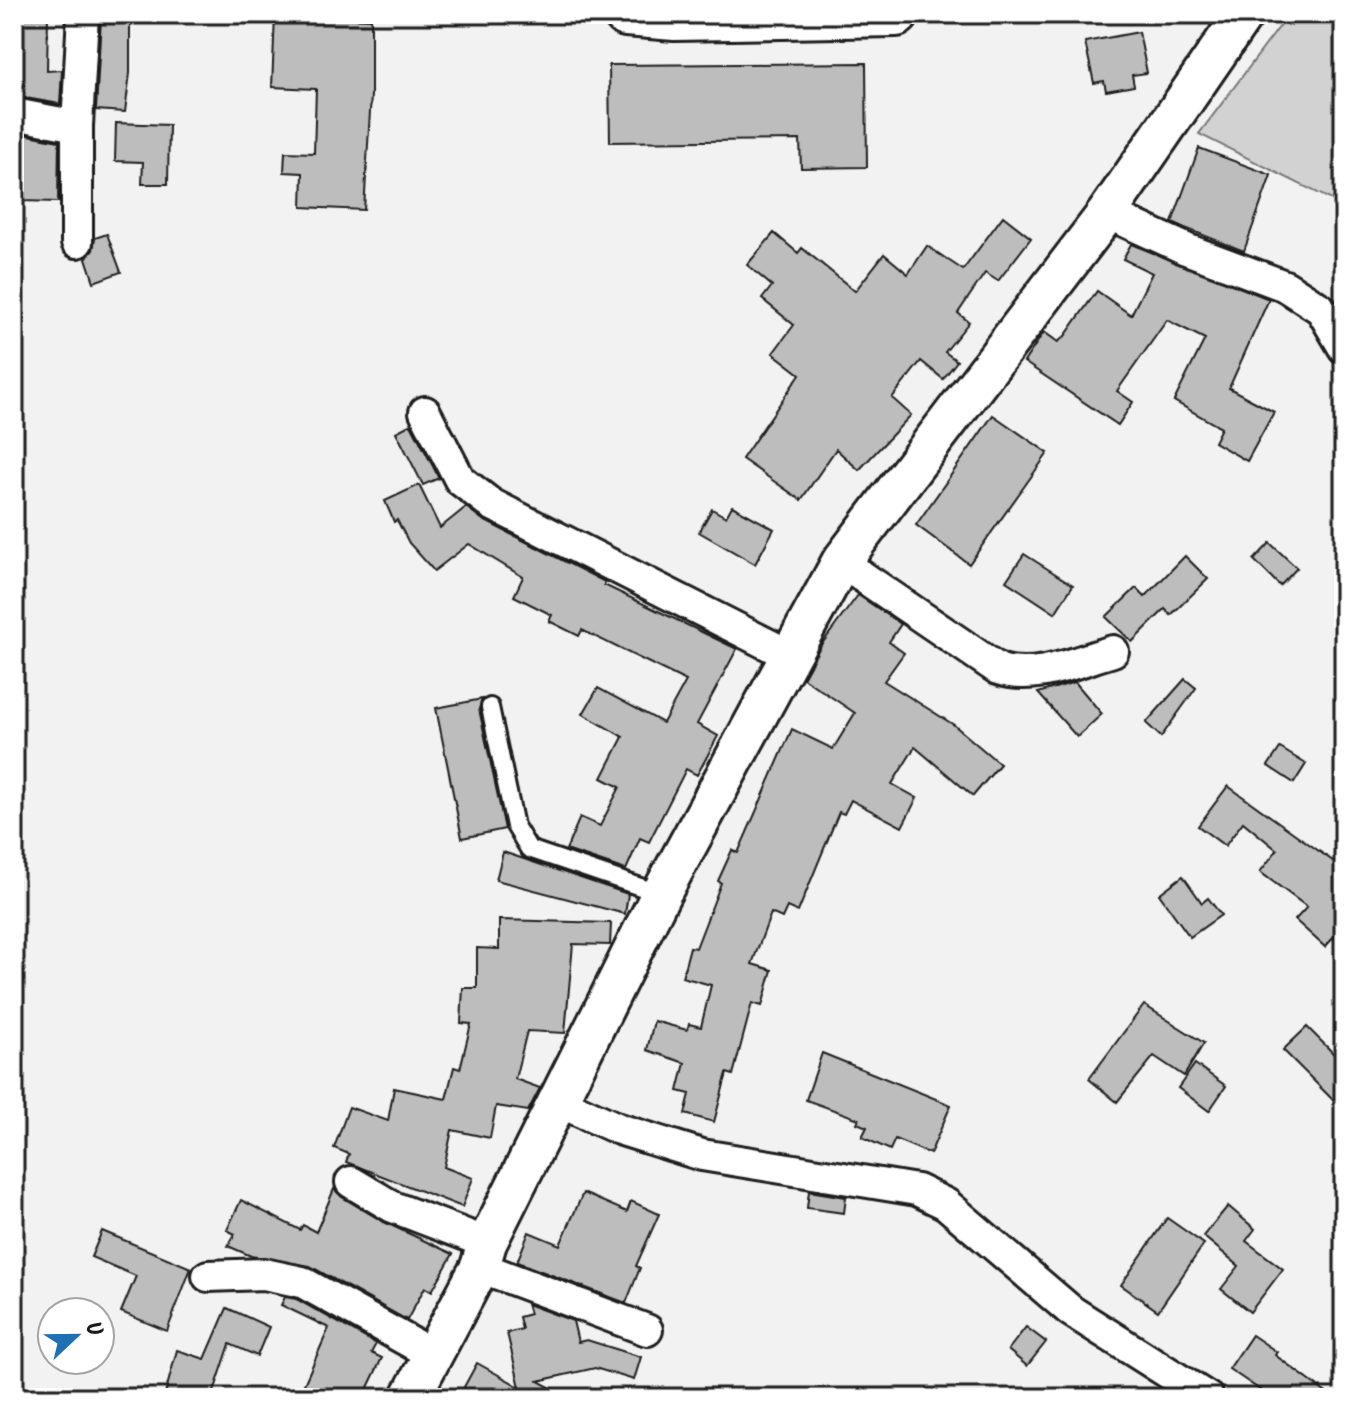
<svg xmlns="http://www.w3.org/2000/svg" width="1358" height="1412" font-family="Kalam,sans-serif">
<rect width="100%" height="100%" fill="#f2f2f2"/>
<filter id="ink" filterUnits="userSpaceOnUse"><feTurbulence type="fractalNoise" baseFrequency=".0125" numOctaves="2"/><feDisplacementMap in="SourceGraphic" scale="16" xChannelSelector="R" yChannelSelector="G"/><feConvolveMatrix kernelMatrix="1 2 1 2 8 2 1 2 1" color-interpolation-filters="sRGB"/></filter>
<g filter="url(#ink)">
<!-- green -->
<path fill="#d2d2d2" stroke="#777" stroke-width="2" d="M 1289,14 L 1344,14 L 1344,206 L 1199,134 Z"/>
<!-- building -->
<g fill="#bdbdbd" stroke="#1c1c1c" stroke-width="2">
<path d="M 14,14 L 48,14 L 47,71 L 62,70 L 60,104 L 14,96 Z"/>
<path d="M 275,15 L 371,19 L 371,95 L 364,210 L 302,207 L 303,173 L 284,172 L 285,152 L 314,153 L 316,89 L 272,87 Z"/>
<path d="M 101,18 L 130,18 L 130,73 L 125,112 L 96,110 Z"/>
<path d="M 1139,32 L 1147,73 L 1132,75 L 1134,86 L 1106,91 L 1104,81 L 1094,83 L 1085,42 Z"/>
<path d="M 866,63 L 867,167 L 801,168 L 800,140 L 610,142 L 609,65 Z"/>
<path d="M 116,123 L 169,125 L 168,184 L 142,184 L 143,162 L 115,161 Z"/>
<path d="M 14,132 L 59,141 L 58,202 L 21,201 L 21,183 L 14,183 Z"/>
<path d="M 1199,148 L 1271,175 L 1244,251 L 1172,223 Z"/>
<path d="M 1003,216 L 1031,238 L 998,281 L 985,273 L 958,313 L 969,322 L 945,352 L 957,361 L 943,379 L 921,361 L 892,398 L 911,415 L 859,470 L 836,449 L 801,500 L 742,459 L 800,374 L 773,353 L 794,325 L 762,299 L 772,286 L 747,265 L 774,233 L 798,253 L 802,248 L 855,291 L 884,254 L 908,274 L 927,246 L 963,270 Z"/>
<path d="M 107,234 L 121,272 L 94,282 L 86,258 L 93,250 L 95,238 Z"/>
<path d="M 1131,244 L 1269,299 L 1229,388 L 1274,412 L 1247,461 L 1214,442 L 1221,428 L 1174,401 L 1205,339 L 1167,320 L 1117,391 L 1133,402 L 1118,425 L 1024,362 L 1044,332 L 1058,342 L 1065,336 L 1097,291 L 1131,315 L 1152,273 L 1123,259 Z"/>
<path d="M 993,415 L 1048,453 L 969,564 L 916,525 Z"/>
<path d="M 411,424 L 439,478 L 423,485 L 396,432 Z"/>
<path d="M 419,485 L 440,528 L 466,507 L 483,520 L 605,582 L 604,585 L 737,649 L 697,724 L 718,736 L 697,775 L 686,769 L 649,842 L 640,838 L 626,870 L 566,850 L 580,817 L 600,826 L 620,787 L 602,778 L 623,737 L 583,714 L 598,688 L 663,723 L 686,681 L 582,630 L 579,636 L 549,621 L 552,615 L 514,596 L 523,577 L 469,544 L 434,571 L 409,543 L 397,520 L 394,522 L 385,501 Z"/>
<path d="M 732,506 L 774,529 L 755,564 L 699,532 L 712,509 L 726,517 Z"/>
<path d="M 1270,543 L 1297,568 L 1280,586 L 1254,560 Z"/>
<path d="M 1024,554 L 1073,585 L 1055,613 L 1006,581 Z"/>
<path d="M 1185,556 L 1208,579 L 1171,615 L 1165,609 L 1132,642 L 1106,617 L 1136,588 L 1145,597 Z"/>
<path d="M 858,595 L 901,624 L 889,642 L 904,653 L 884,681 L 954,725 L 1000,764 L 973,796 L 915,747 L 892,784 L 917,798 L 902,827 L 851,800 L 844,814 L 839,812 L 798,912 L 787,907 L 782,918 L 771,913 L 752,964 L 772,970 L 762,1006 L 752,1003 L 733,1075 L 727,1073 L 714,1122 L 685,1114 L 690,1094 L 678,1091 L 685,1063 L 647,1050 L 654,1021 L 687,1030 L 689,1024 L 701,1027 L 711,985 L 682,977 L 690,947 L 696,948 L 721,883 L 718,881 L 732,850 L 738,853 L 792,729 L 833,749 L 855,713 L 803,678 L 821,645 Z"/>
<path d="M 1185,679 L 1196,688 L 1161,737 L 1146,723 Z"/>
<path d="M 1075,682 L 1102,714 L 1077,737 L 1038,693 Z"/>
<path d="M 482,699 L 479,709 L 505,829 L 462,838 L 436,708 Z"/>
<path d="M 1280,748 L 1306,764 L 1294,783 L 1268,766 Z"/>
<path d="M 1228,786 L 1344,869 L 1344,926 L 1325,947 L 1295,920 L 1307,907 L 1260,872 L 1277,850 L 1243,822 L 1225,846 L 1198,826 Z"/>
<path d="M 503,852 L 628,894 L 625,914 L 496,880 Z"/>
<path d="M 1183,876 L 1202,903 L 1208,898 L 1221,915 L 1190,937 L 1159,894 Z"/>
<path d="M 499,920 L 611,923 L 610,945 L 573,944 L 565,1033 L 527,1031 L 515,1079 L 540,1088 L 528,1111 L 496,1106 L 490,1138 L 452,1130 L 444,1167 L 473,1178 L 462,1207 L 346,1162 L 349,1154 L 334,1148 L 349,1107 L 388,1121 L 394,1088 L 446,1099 L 454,1067 L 460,1069 L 471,1024 L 461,1023 L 463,988 L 477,988 L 477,948 L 499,949 Z"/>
<path d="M 1144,1005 L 1204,1043 L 1184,1076 L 1154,1056 L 1117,1102 L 1089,1079 Z"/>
<path d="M 1307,1027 L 1344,1064 L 1344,1089 L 1333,1100 L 1283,1050 Z"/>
<path d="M 822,1053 L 951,1105 L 930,1154 L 895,1139 L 890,1150 L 862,1137 L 867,1127 L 857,1123 L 859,1119 L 806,1100 Z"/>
<path d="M 1195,1064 L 1226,1086 L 1209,1111 L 1178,1088 Z"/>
<path d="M 334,1189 L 342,1197 L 384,1222 L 453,1254 L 432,1291 L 425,1287 L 407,1320 L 310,1266 L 251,1256 L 228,1246 L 235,1234 L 227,1230 L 241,1200 L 300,1230 L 303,1225 L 316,1232 Z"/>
<path d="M 809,1191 L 846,1197 L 844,1213 L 807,1208 Z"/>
<path d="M 583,1193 L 627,1212 L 631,1201 L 659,1214 L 636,1266 L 640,1268 L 626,1303 L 517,1262 L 529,1232 L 560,1245 Z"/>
<path d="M 1228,1206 L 1255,1229 L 1246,1241 L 1283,1269 L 1250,1312 L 1221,1289 L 1239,1266 L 1203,1236 Z"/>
<path d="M 1167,1218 L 1204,1244 L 1158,1311 L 1121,1285 Z"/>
<path d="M 102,1231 L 191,1268 L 167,1331 L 121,1312 L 136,1276 L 91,1257 Z"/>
<path d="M 285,1297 L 296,1299 L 376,1344 L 371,1353 L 382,1358 L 363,1398 L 298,1398 L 329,1328 L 281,1305 Z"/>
<path d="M 527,1304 L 573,1321 L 578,1342 L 587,1340 L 641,1357 L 634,1380 L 595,1368 L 538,1381 L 570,1398 L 458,1398 L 477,1363 L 520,1387 L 507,1333 L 522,1329 L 519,1317 L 530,1314 Z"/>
<path d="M 227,1308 L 269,1327 L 257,1356 L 230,1344 L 212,1398 L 164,1398 L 177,1350 L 205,1359 Z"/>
<path d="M 1026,1327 L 1046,1342 L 1027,1366 L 1008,1350 Z"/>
<path d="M 1252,1335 L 1277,1352 L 1275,1355 L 1333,1398 L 1272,1398 L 1229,1369 Z"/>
</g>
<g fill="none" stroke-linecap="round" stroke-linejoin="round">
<!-- service casing -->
<g stroke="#1c1c1c" stroke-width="22">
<path id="service" d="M 490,707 L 515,826 L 529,849 L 661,894"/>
</g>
<!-- minor casing -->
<g stroke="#1c1c1c" stroke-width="36">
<g id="minor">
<path d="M 14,114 L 77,126 L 83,14"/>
<path d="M 77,126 L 77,242"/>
<path d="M 1107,213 L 1186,249 L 1285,286 L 1321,309 L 1344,348"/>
<path d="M 425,412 L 460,480 L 491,504 L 789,655"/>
<path d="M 841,562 L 998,669 C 1034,682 1078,661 1113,651"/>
<path d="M 560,1102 L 619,1129 L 702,1155 L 917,1190 L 946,1204 L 1071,1311 L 1208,1398"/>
<path d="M 351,1182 L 393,1207 L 487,1243"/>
<path d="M 480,1267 L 647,1330"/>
<path d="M 208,1276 L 264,1274 L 302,1282 L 433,1355"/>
</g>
</g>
<!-- tertiary casing -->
<g stroke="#1c1c1c" stroke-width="44">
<path id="tertiary" d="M 410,1398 L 480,1267 L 487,1243 L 661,894 L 841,562 L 1107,213 L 1244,14"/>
</g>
<!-- trunk casing -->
<g stroke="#1c1c1c" stroke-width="50">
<path id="trunk" d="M 626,14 L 675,18 L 896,14"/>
</g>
<!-- service -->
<use href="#service" stroke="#fff" stroke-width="16"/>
<!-- minor -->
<use href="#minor" stroke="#fff" stroke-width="30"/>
<!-- tertiary -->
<use href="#tertiary" stroke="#fff" stroke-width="38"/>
<!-- trunk -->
<use href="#trunk" stroke="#fff" stroke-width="44"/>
</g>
</g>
<!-- margin -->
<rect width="1358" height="1412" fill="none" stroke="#fff" stroke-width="48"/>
<rect x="24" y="24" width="1310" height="1364" fill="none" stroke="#1c1c1c" stroke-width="3" filter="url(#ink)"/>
<!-- north arrow -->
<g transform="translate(76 1336) rotate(68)"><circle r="38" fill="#ffffff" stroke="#a4a4a4" stroke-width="2"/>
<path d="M0-6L14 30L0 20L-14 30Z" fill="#1f6fb2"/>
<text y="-12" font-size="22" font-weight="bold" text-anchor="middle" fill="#1c1c1c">U</text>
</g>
</svg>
